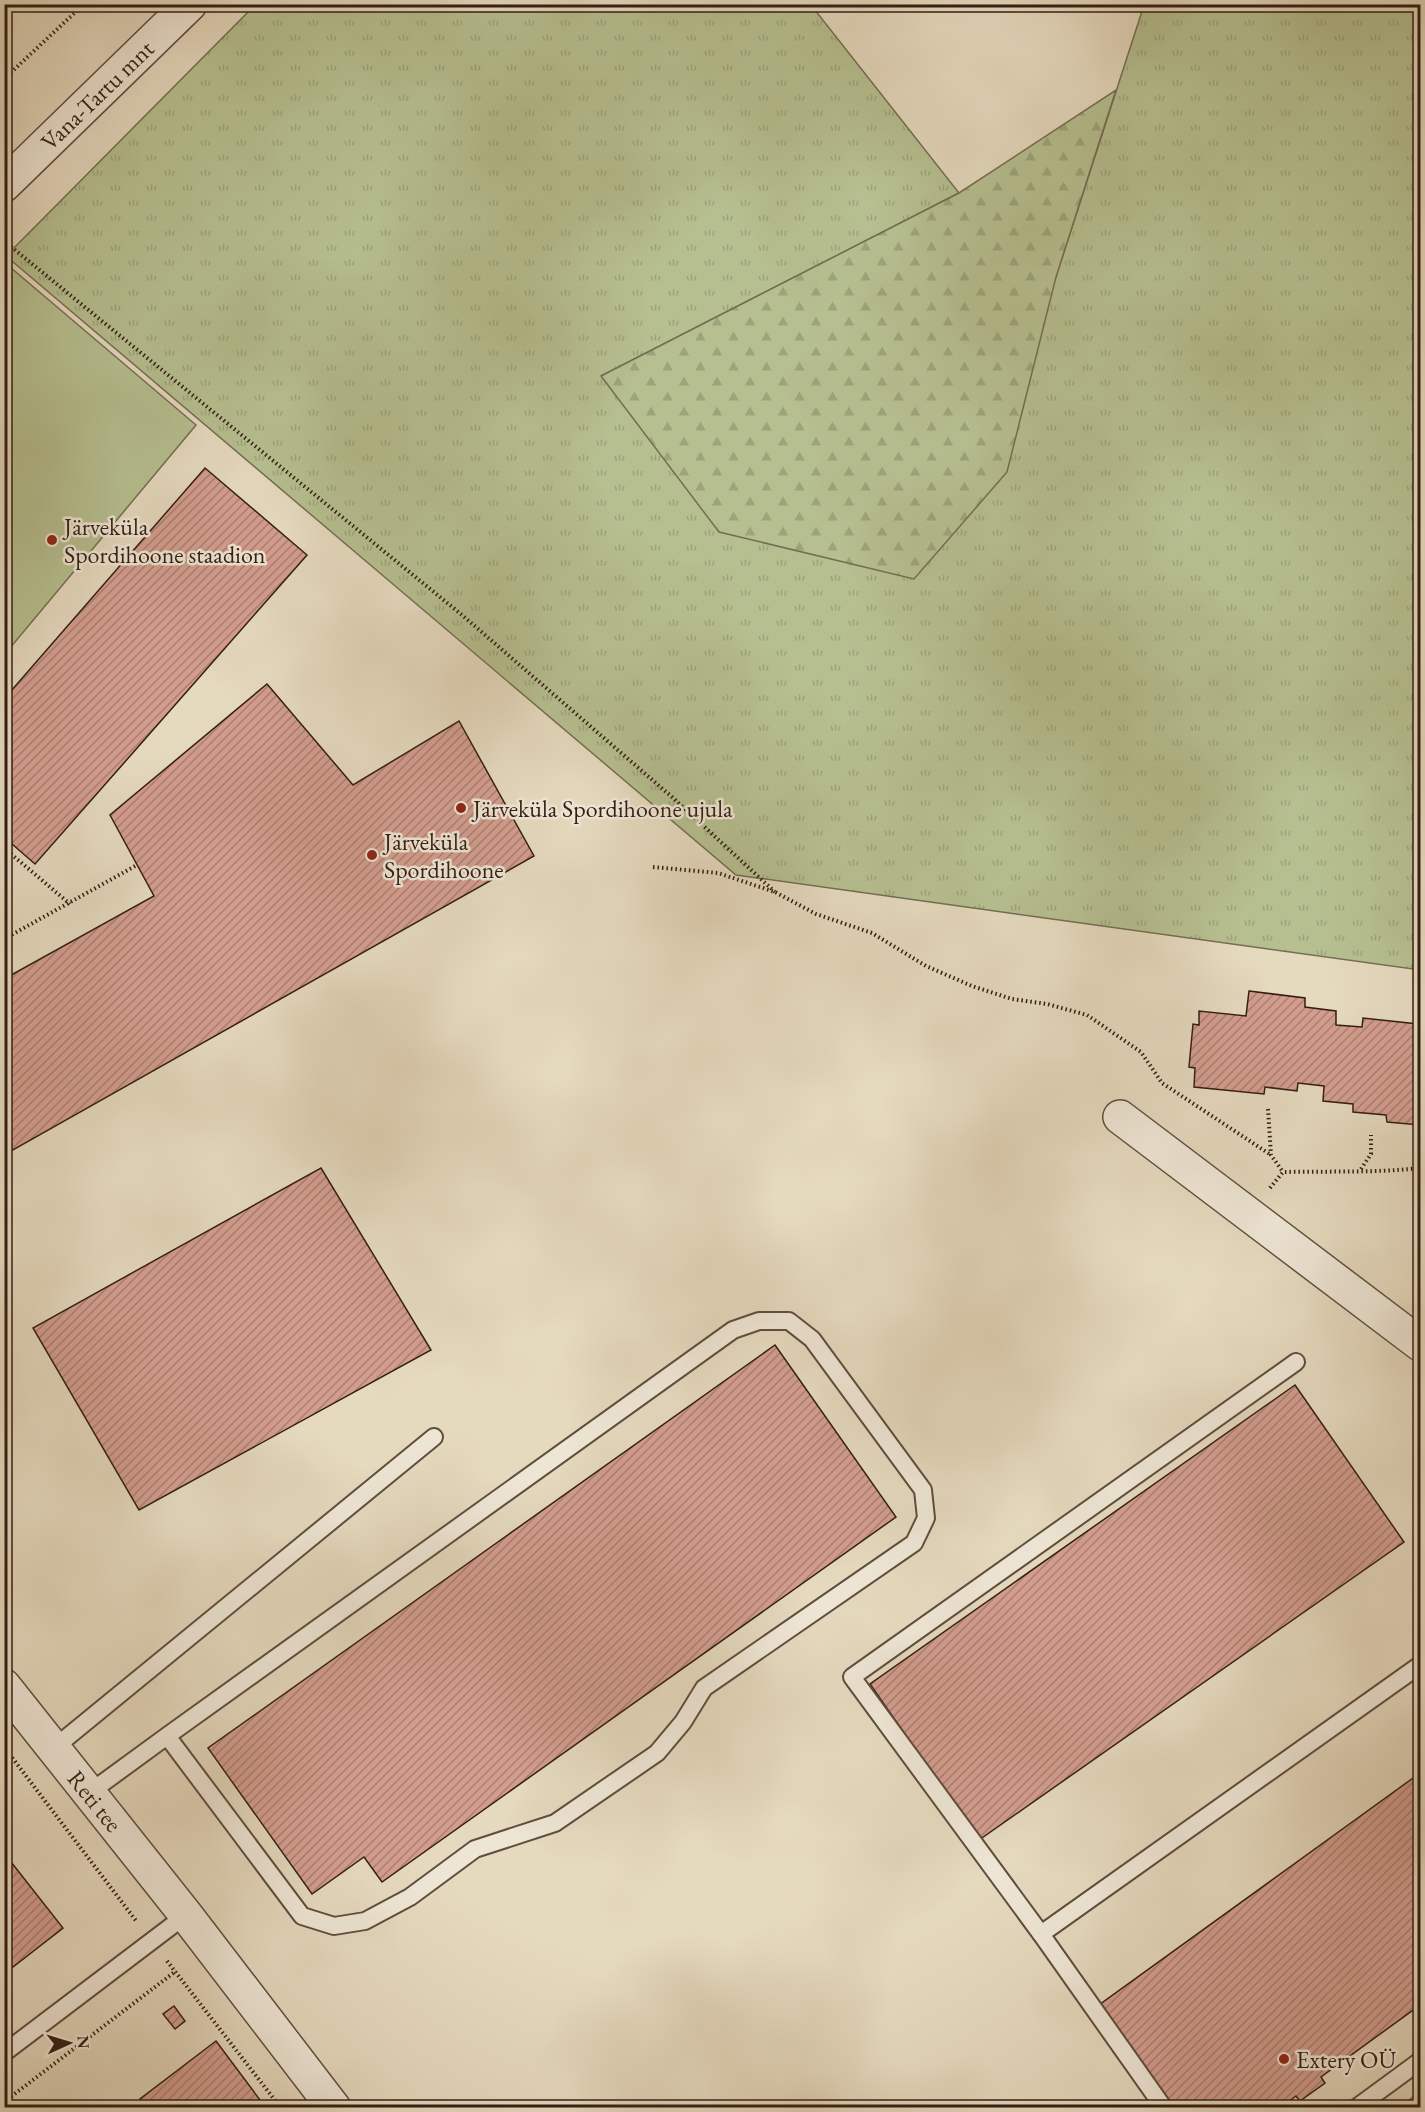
<svg xmlns="http://www.w3.org/2000/svg" width="1425" height="2112" font-family="'EB Garamond',serif">
<defs>
<pattern id="grass-tufts" width="24" height="20" patternUnits="userSpaceOnUse" patternTransform="scale(1.5)"><rect width="24" height="20" fill="#b6bf90"/><path d="M3 7l-1-3M5 7V3M7 7l1-3M15 17l-1-3M17 17v-4M19 17l1-3" fill="none" stroke="#9da47b"/></pattern>
<pattern id="forest-firs" width="22" height="20" patternUnits="userSpaceOnUse" patternTransform="scale(1.5)"><rect width="22" height="20" fill="#b6bf90"/><path d="M5 1l3.5 6h-7zM16 11l3.5 6h-7z" fill="#9da47b"/></pattern>
<pattern id="building-hatch" width="6" height="6" patternUnits="userSpaceOnUse" patternTransform="scale(1.5)"><rect width="6" height="6" fill="#d39d8e"/><path d="M-1 1l2-2M0 6l6-6M5 7l2-2" fill="none" stroke="#ac7f73"/></pattern>
</defs>
<rect width="100%" height="100%" fill="#e5d9be"/>
<filter id="stains"><feTurbulence type="fractalNoise" baseFrequency=".00333" numOctaves="4"/><feColorMatrix values="0 0 0 0 .2 0 0 0 0 .09 0 0 0 0 .02 0 0 0 .5 -.17"/></filter>
<radialGradient id="worn" r=".72"><stop offset=".6" stop-color="#630" stop-opacity="0"/><stop offset="1" stop-color="#630" stop-opacity=".3"/></radialGradient>
<!-- grass -->
<g fill="url(#grass-tufts)" stroke="#746e52" stroke-width="1.5">
<path d="M 255,5 L 811,5 L 959,193 L 601,376 L 1054,283 L 1144,5 L 1420,5 L 1420,970 L 736,875 L 6,256 Z"/>
<path d="M 1420,2092 L 1420,2107 L 1399,2107 Z"/>
</g>
<!-- forest -->
<path fill="url(#forest-firs)" stroke="#746e52" stroke-width="1.5" d="M 1116,90 L 1056,277 L 1007,472 L 914,579 L 719,532 L 601,376 L 959,193 Z"/>
<!-- garden -->
<path fill="#b6bf90" stroke="#746e52" stroke-width="1.5" d="M 10,267 L 196,425 L 5,654 L 4,274 Z"/>
<!-- building -->
<g fill="url(#building-hatch)" stroke="#331e14" stroke-width="1.5">
<path d="M 205,468 L 307,555 L 35,864 L 4,837 L 4,699 Z"/>
<path d="M 267,684 L 353,785 L 459,721 L 534,856 L 4,1155 L 4,979 L 154,896 L 110,815 Z"/>
<path d="M 1249,991 L 1305,998 L 1305,1007 L 1336,1011 L 1336,1025 L 1362,1027 L 1363,1018 L 1418,1024 L 1416,1047 L 1420,1048 L 1420,1125 L 1387,1122 L 1386,1115 L 1353,1112 L 1353,1104 L 1323,1101 L 1324,1086 L 1298,1083 L 1297,1091 L 1265,1087 L 1264,1094 L 1194,1087 L 1195,1068 L 1189,1067 L 1193,1024 L 1199,1025 L 1199,1011 L 1246,1016 Z"/>
<path d="M 321,1168 L 431,1350 L 139,1510 L 33,1328 Z"/>
<path d="M 775,1345 L 896,1517 L 382,1882 L 364,1857 L 312,1894 L 208,1748 Z"/>
<path d="M 1295,1385 L 1404,1542 L 979,1840 L 870,1684 Z"/>
<path d="M 1420,1773 L 1420,2005 L 1321,2077 L 1325,2083 L 1300,2101 L 1296,2096 L 1280,2108 L 1173,2108 L 1099,2005 Z"/>
<path d="M 4,1853 L 63,1928 L 4,1974 Z"/>
<path d="M 174,2006 L 185,2021 L 175,2029 L 163,2014 Z"/>
<path d="M 216,2041 L 266,2108 L 147,2108 L 140,2099 Z"/>
</g>
<g fill="none" stroke-linecap="round" stroke-linejoin="round">
<!-- service casing -->
<g stroke="#604d3e" stroke-width="20">
<g id="service">
<path d="M 54,1748 L 434,1437"/>
<path d="M 89,1793 L 167,1736 L 733,1330 L 759,1321 L 789,1321 L 812,1339 L 923,1490 L 926,1518 L 914,1543 L 704,1688 L 683,1722 L 657,1753 L 555,1823 L 475,1849 L 410,1897 L 365,1921 L 334,1926 L 302,1916 L 167,1736"/>
<path d="M 1041,1934 L 852,1677 L 1296,1362"/>
<path d="M 4,2053 L 186,1915"/>
<path d="M 1164,2108 L 1041,1934 L 1420,1665"/>
<path d="M 1356,2108 L 1420,2061"/>
</g>
</g>
<!-- minor casing -->
<g stroke="#604d3e" stroke-width="36">
<g id="minor">
<path d="M 1120,1117 L 1420,1344"/>
<path d="M 4,1686 L 186,1915 L 334,2108"/>
</g>
</g>
<!-- tertiary casing -->
<g stroke="#604d3e" stroke-width="36">
<path id="tertiary" d="M 4,185 L 190,4"/>
</g>
<!-- path -->
<g stroke="#331e14" stroke-width="4" stroke-dasharray="1.5 3" stroke-linecap="butt">
<path d="M 4,79 L 84,4"/>
<path d="M 4,241 L 462,615 L 672,797 L 775,892"/>
<path d="M 4,848 L 70,904"/>
<path d="M 653,867 L 718,873 L 775,892 L 816,914 L 872,933 L 926,966 L 972,986 L 1012,999 L 1047,1004 L 1087,1015 L 1141,1052 L 1162,1083 L 1271,1155"/>
<path d="M 4,939 L 137,865"/>
<path d="M 1268,1109 L 1271,1155 L 1283,1172"/>
<path d="M 1361,1169 L 1371,1154 L 1371,1135"/>
<path d="M 1270,1188 L 1283,1172 C 1329,1171 1375,1173 1420,1168"/>
<path d="M 4,1747 L 137,1922"/>
<path d="M 167,1961 L 281,2108"/>
<path d="M 4,2102 L 176,1971"/>
</g>
<!-- service -->
<use href="#service" stroke="#eee6d5" stroke-width="16"/>
<!-- minor -->
<use href="#minor" stroke="#eee6d5" stroke-width="33"/>
<!-- tertiary -->
<use href="#tertiary" stroke="#eee6d5" stroke-width="33"/>
</g>
<!-- markers -->
<g fill="#8f2418" stroke="#eee6d5" stroke-width="2">
<circle cx="52" cy="540" r="6"/>
<circle cx="461" cy="808" r="6"/>
<circle cx="372" cy="855" r="6"/>
<circle cx="1284" cy="2059" r="6"/>
</g>
<g text-anchor="middle" dominant-baseline="central" stroke-width="5" stroke-linejoin="round" paint-order="stroke">
<!-- street labels -->
<g font-size="24" fill="#331e14" stroke="#eee6d5">
<text transform="translate(97 95) rotate(-44)">Vana-Tartu mnt</text>
<text transform="translate(95 1801) rotate(51)">Reti tee</text>
</g>
<!-- poi labels -->
<g font-size="24" fill="#331e14" stroke="#eee6d5" text-anchor="start">
<text x="64" y="526">Järveküla<tspan x="64" dy="28">Spordihoone staadion</tspan></text>
<text x="473" y="808">Järveküla Spordihoone ujula</text>
<text x="384" y="841">Järveküla<tspan x="384" dy="28">Spordihoone</tspan></text>
<text x="1296" y="2059">Extery OÜ</text>
</g>
</g>
<!-- margin -->
<rect width="1425" height="2112" fill="none" stroke="#e5d9be" stroke-width="24"/>
<rect x="6" y="6" width="1413" height="2100" fill="none" stroke="#331e14" stroke-width="3"/>
<rect x="12" y="12" width="1401" height="2088" fill="none" stroke="#331e14" stroke-width="1.5"/>
<!-- north arrow -->
<g transform="translate(69 2043) rotate(86)" stroke="#eee6d5" stroke-width="4.5" paint-order="stroke">
<path d="M0-4.5L10 22L0 15L-10 22Z" fill="#331e14"/>
<text y="-9" font-size="16" font-weight="bold" text-anchor="middle" fill="#331e14">N</text>
</g>
<rect width="100%" height="100%" filter="url(#stains)"/>
<rect width="100%" height="100%" fill="url(#worn)"/>
</svg>
